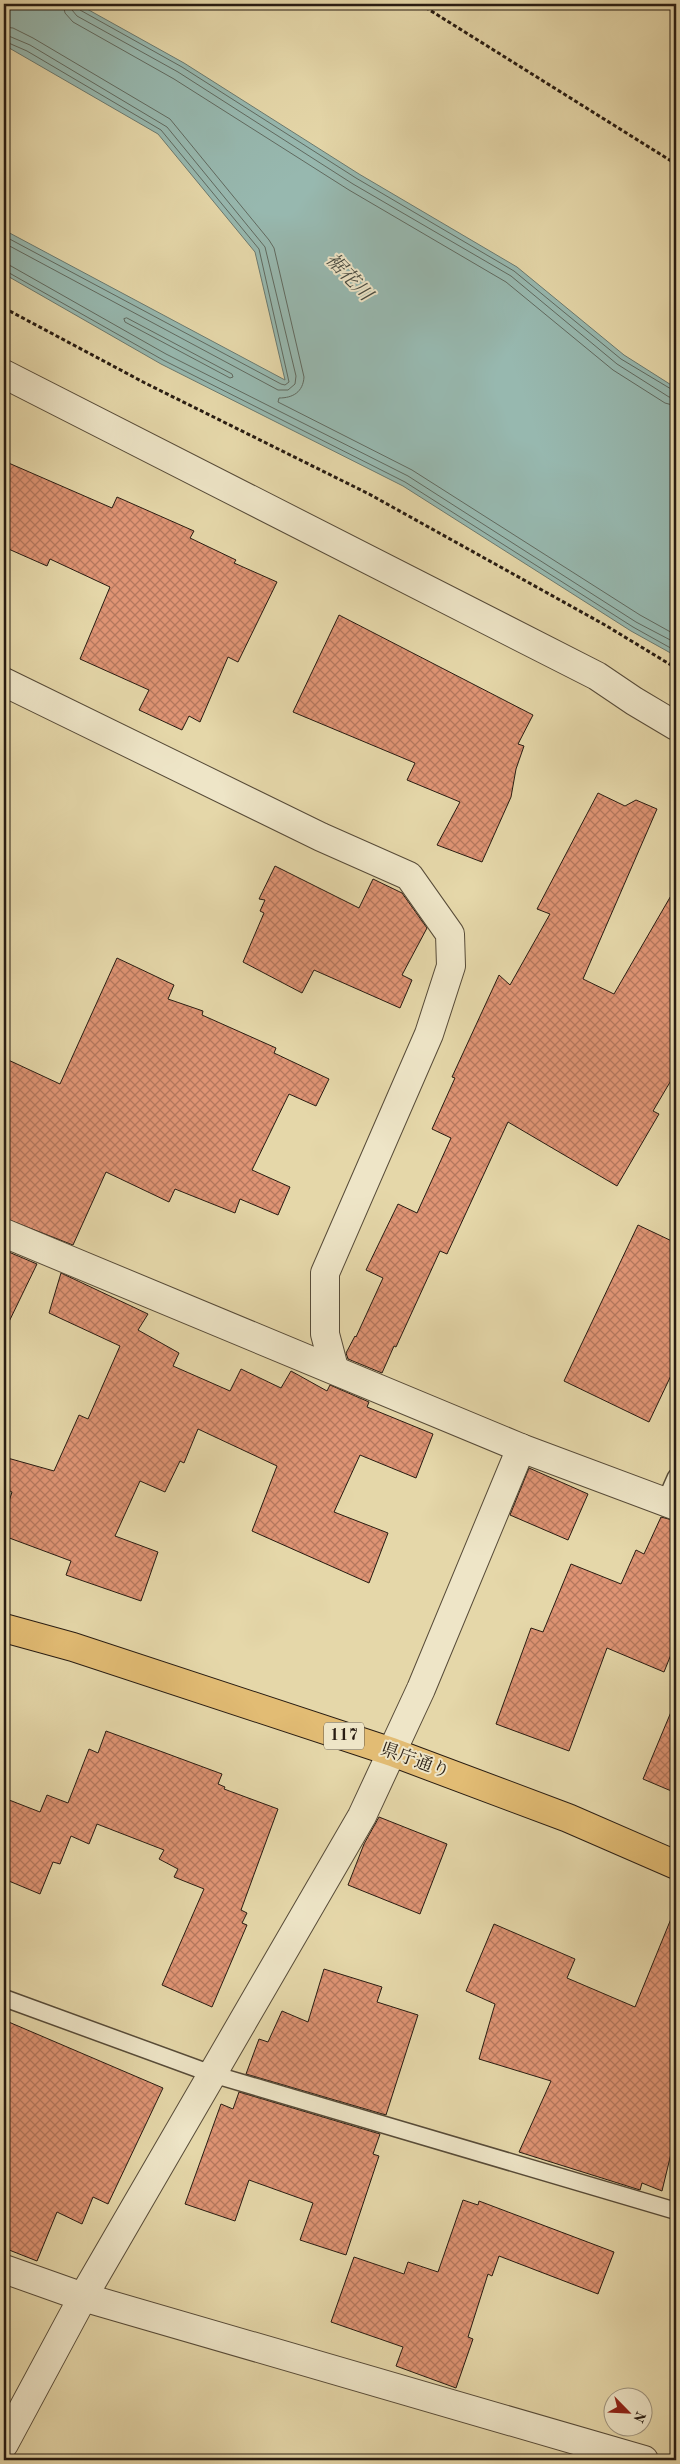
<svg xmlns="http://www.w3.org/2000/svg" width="680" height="2464" font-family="'Old Standard TT','Noto Serif JP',serif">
<defs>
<pattern id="building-cross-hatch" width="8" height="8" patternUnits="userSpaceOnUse" patternTransform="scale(1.25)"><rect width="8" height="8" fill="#df9474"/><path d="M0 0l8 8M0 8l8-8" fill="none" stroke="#b5785e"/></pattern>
</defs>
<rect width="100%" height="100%" fill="#e5d7a9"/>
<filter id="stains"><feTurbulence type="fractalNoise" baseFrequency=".004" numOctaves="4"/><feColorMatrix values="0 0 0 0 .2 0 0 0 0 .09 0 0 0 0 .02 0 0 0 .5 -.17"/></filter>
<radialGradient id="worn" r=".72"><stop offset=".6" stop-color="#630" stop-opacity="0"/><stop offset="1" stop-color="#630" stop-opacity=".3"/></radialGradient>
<!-- water -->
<path fill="#97b8af" stroke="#6b7a70" d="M 4,4 L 78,4 L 184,63 L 359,174 L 517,267 L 624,355 L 676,388 L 676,656 L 631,631 L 403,486 L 161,364 L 4,274 L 4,230 L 285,380 L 255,252 L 158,134 L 4,45 Z"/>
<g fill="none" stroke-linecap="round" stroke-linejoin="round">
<!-- shore -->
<g stroke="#606a60" stroke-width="1">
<path d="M 63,4 L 65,13 L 73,22 L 174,79 L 349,190 L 506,282 L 613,370 L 665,403 L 676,406"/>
<path d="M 71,4 L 72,10 L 77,16 L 178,72 L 353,184 L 511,276 L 617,364 L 669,397 L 676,398"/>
<path d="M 77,4 L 80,10 L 182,67 L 356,178 L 514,271 L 621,359 L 676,392"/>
<path d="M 4,27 L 13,28 L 33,38 L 170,119 L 269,240 L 274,248 L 304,377 C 303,392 293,398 279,398 L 278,402 L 412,470 L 640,615 L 676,635"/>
<path d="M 4,34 L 30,45 L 167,127 L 265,247 L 296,376 L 295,384 L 288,390 L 278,390 L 4,243"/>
<path d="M 4,41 L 27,51 L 161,130 L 259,249 L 289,382 L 285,385 L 281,384 L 4,236"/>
<path d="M 4,264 L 11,266 L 166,354 L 408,476 L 636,622 L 676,643"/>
<path d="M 4,270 L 163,360 L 405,482 L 633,627 L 676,651"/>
<path d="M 127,318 L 232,374 L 233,377 L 230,378 L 125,322 L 124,319 Z"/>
</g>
</g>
<!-- building -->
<g fill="url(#building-cross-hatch)" stroke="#281c12">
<path d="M 4,461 L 112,508 L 117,497 L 194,531 L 190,538 L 236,560 L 234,563 L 277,582 L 238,662 L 228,657 L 200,722 L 189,716 L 182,730 L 139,710 L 149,690 L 80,659 L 110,587 L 50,559 L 47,566 L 4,547 Z"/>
<path d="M 339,615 L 533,715 L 518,744 L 524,746 L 516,769 L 511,797 L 482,862 L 437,845 L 460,802 L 407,780 L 415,763 L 293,712 Z"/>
<path d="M 598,793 L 625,806 L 636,800 L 657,809 L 583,979 L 614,994 L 676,887 L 676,1072 L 653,1111 L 659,1114 L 617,1186 L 508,1122 L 447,1254 L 440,1251 L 396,1347 L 394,1346 L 382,1373 L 348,1359 L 346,1353 L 355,1336 L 356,1337 L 383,1278 L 366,1270 L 398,1204 L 417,1213 L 451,1138 L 432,1129 L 455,1078 L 452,1077 L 499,975 L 510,985 L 550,914 L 537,909 Z"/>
<path d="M 275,866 L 359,908 L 373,879 L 402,893 L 427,928 L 402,975 L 412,980 L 400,1008 L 314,970 L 302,993 L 243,962 L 264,913 L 260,911 L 265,900 L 259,899 Z"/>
<path d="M 117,958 L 174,985 L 168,999 L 203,1011 L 202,1015 L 276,1048 L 274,1053 L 329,1079 L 316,1106 L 289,1094 L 252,1170 L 290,1187 L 278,1215 L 240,1199 L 235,1213 L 175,1189 L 169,1202 L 106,1172 L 73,1245 L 4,1218 L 4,1058 L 60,1084 Z"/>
<path d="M 638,1225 L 676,1243 L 676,1365 L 649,1422 L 564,1381 Z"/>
<path d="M 4,1250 L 37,1264 L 4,1332 Z"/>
<path d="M 61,1273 L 148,1314 L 138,1330 L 179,1353 L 173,1366 L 230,1391 L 241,1369 L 281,1388 L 291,1371 L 327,1391 L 330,1385 L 369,1402 L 367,1407 L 433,1434 L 416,1478 L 360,1455 L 334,1512 L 388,1533 L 369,1583 L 252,1531 L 277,1466 L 198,1429 L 184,1463 L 180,1461 L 165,1492 L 140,1481 L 115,1536 L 158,1552 L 141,1601 L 66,1575 L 71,1561 L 4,1536 L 4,1517 L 12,1492 L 4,1488 L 4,1457 L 54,1471 L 79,1415 L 88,1419 L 120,1346 L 49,1313 Z"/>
<path d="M 529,1468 L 588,1494 L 568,1540 L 510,1515 Z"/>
<path d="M 661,1517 L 676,1521 L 676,1642 L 664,1672 L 607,1648 L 569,1751 L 496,1724 L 531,1628 L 543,1632 L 571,1564 L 621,1584 L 636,1550 L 644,1554 Z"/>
<path d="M 676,1700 L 676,1793 L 643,1779 Z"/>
<path d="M 106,1731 L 222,1774 L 218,1784 L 225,1787 L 224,1789 L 278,1809 L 241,1910 L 247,1913 L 242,1923 L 247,1925 L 212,2007 L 162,1985 L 204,1889 L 174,1877 L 178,1869 L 159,1859 L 164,1850 L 97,1824 L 89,1844 L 71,1836 L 60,1864 L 53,1862 L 40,1894 L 4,1879 L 4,1798 L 40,1812 L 47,1795 L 68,1803 L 89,1749 L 98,1753 Z"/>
<path d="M 379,1817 L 447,1844 L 420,1914 L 348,1885 L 364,1844 Z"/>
<path d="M 675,1909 L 676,2133 L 662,2191 L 642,2183 L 640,2190 L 519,2152 L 551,2081 L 479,2059 L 495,2004 L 466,1991 L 494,1924 L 575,1959 L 567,1978 L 635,2007 Z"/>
<path d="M 324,1969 L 382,1987 L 377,2002 L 418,2015 L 386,2115 L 246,2074 L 259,2039 L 268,2042 L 282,2011 L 308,2022 Z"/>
<path d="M 4,2020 L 163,2088 L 108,2204 L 93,2197 L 82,2224 L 57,2212 L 37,2261 L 4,2248 Z"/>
<path d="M 239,2092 L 380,2134 L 373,2154 L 379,2156 L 346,2255 L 300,2240 L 313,2203 L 249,2180 L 235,2221 L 185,2204 L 221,2104 L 233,2109 Z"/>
<path d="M 463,2200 L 478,2205 L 479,2201 L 614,2252 L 598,2294 L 499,2256 L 492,2276 L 488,2274 L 468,2337 L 473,2339 L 456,2388 L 396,2366 L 403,2347 L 331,2322 L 354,2257 L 404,2274 L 408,2262 L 438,2272 Z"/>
</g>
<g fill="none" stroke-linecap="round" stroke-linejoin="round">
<!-- service casing -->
<g stroke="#574b38" stroke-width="19">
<g id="service">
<path d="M 665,1502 L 676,1477"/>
<path d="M 4,1998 L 212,2074 L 676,2211"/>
</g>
</g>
<!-- minor casing -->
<g stroke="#574b38" stroke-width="30">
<g id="minor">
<path d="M 4,374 L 597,676 L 634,701 L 676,726"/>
<path d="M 4,682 L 321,837 L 409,876 L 450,934 L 451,966 L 429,1034 L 325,1273 L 325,1334 L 334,1368"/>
<path d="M 4,1233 L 521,1448 L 676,1506"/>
<path d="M 4,2269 L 83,2297 L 644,2460"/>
<path d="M 4,2444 L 83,2297 L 362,1816 L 421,1689 L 521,1448"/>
</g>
</g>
<!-- trunk casing -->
<g stroke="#281c12" stroke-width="30">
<path id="trunk" d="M 4,1628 L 73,1647 L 392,1752 L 568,1818 L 676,1865"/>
</g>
<!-- path -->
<g stroke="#281c12" stroke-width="3" stroke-dasharray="4 2.5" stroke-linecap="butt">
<path d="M 420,4 L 676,164"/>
<path d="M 4,308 L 145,383 L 369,494 L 605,625 L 676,668"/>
</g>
<!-- service -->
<use href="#service" stroke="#eee5c7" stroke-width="16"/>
<!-- minor -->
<use href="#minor" stroke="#eee5c7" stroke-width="28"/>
<!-- trunk -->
<use href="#trunk" stroke="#e2bc74" stroke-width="28"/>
</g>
<g text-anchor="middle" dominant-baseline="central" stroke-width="4" stroke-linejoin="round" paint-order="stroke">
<!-- shield labels -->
<rect fill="#eee5c7" stroke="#635848" stroke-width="1" x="324" y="1722.5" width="40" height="27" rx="4"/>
<g font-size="16" font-weight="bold" fill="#281c12">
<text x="344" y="1736">117</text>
</g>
<!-- street labels -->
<g font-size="18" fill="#281c12" stroke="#eee5c7">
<text transform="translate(415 1761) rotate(20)">県庁通り</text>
</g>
<!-- water labels -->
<g font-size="19" font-style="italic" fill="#494b41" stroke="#eee5c7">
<text transform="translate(348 278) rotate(46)">裾花川</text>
</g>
</g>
<!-- margin -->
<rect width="680" height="2464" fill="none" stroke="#e5d7a9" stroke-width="20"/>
<rect x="5" y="5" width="670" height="2454" fill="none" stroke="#281c12" stroke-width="2.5"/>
<rect x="10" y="10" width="660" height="2444" fill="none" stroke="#281c12"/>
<!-- north arrow -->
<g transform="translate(628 2412) rotate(114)"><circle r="24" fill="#eee5c7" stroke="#9f957f"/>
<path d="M0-4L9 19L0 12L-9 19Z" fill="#8f2418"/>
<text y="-8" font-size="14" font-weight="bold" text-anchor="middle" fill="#281c12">N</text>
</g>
<rect width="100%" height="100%" filter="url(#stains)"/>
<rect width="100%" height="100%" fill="url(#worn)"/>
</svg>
